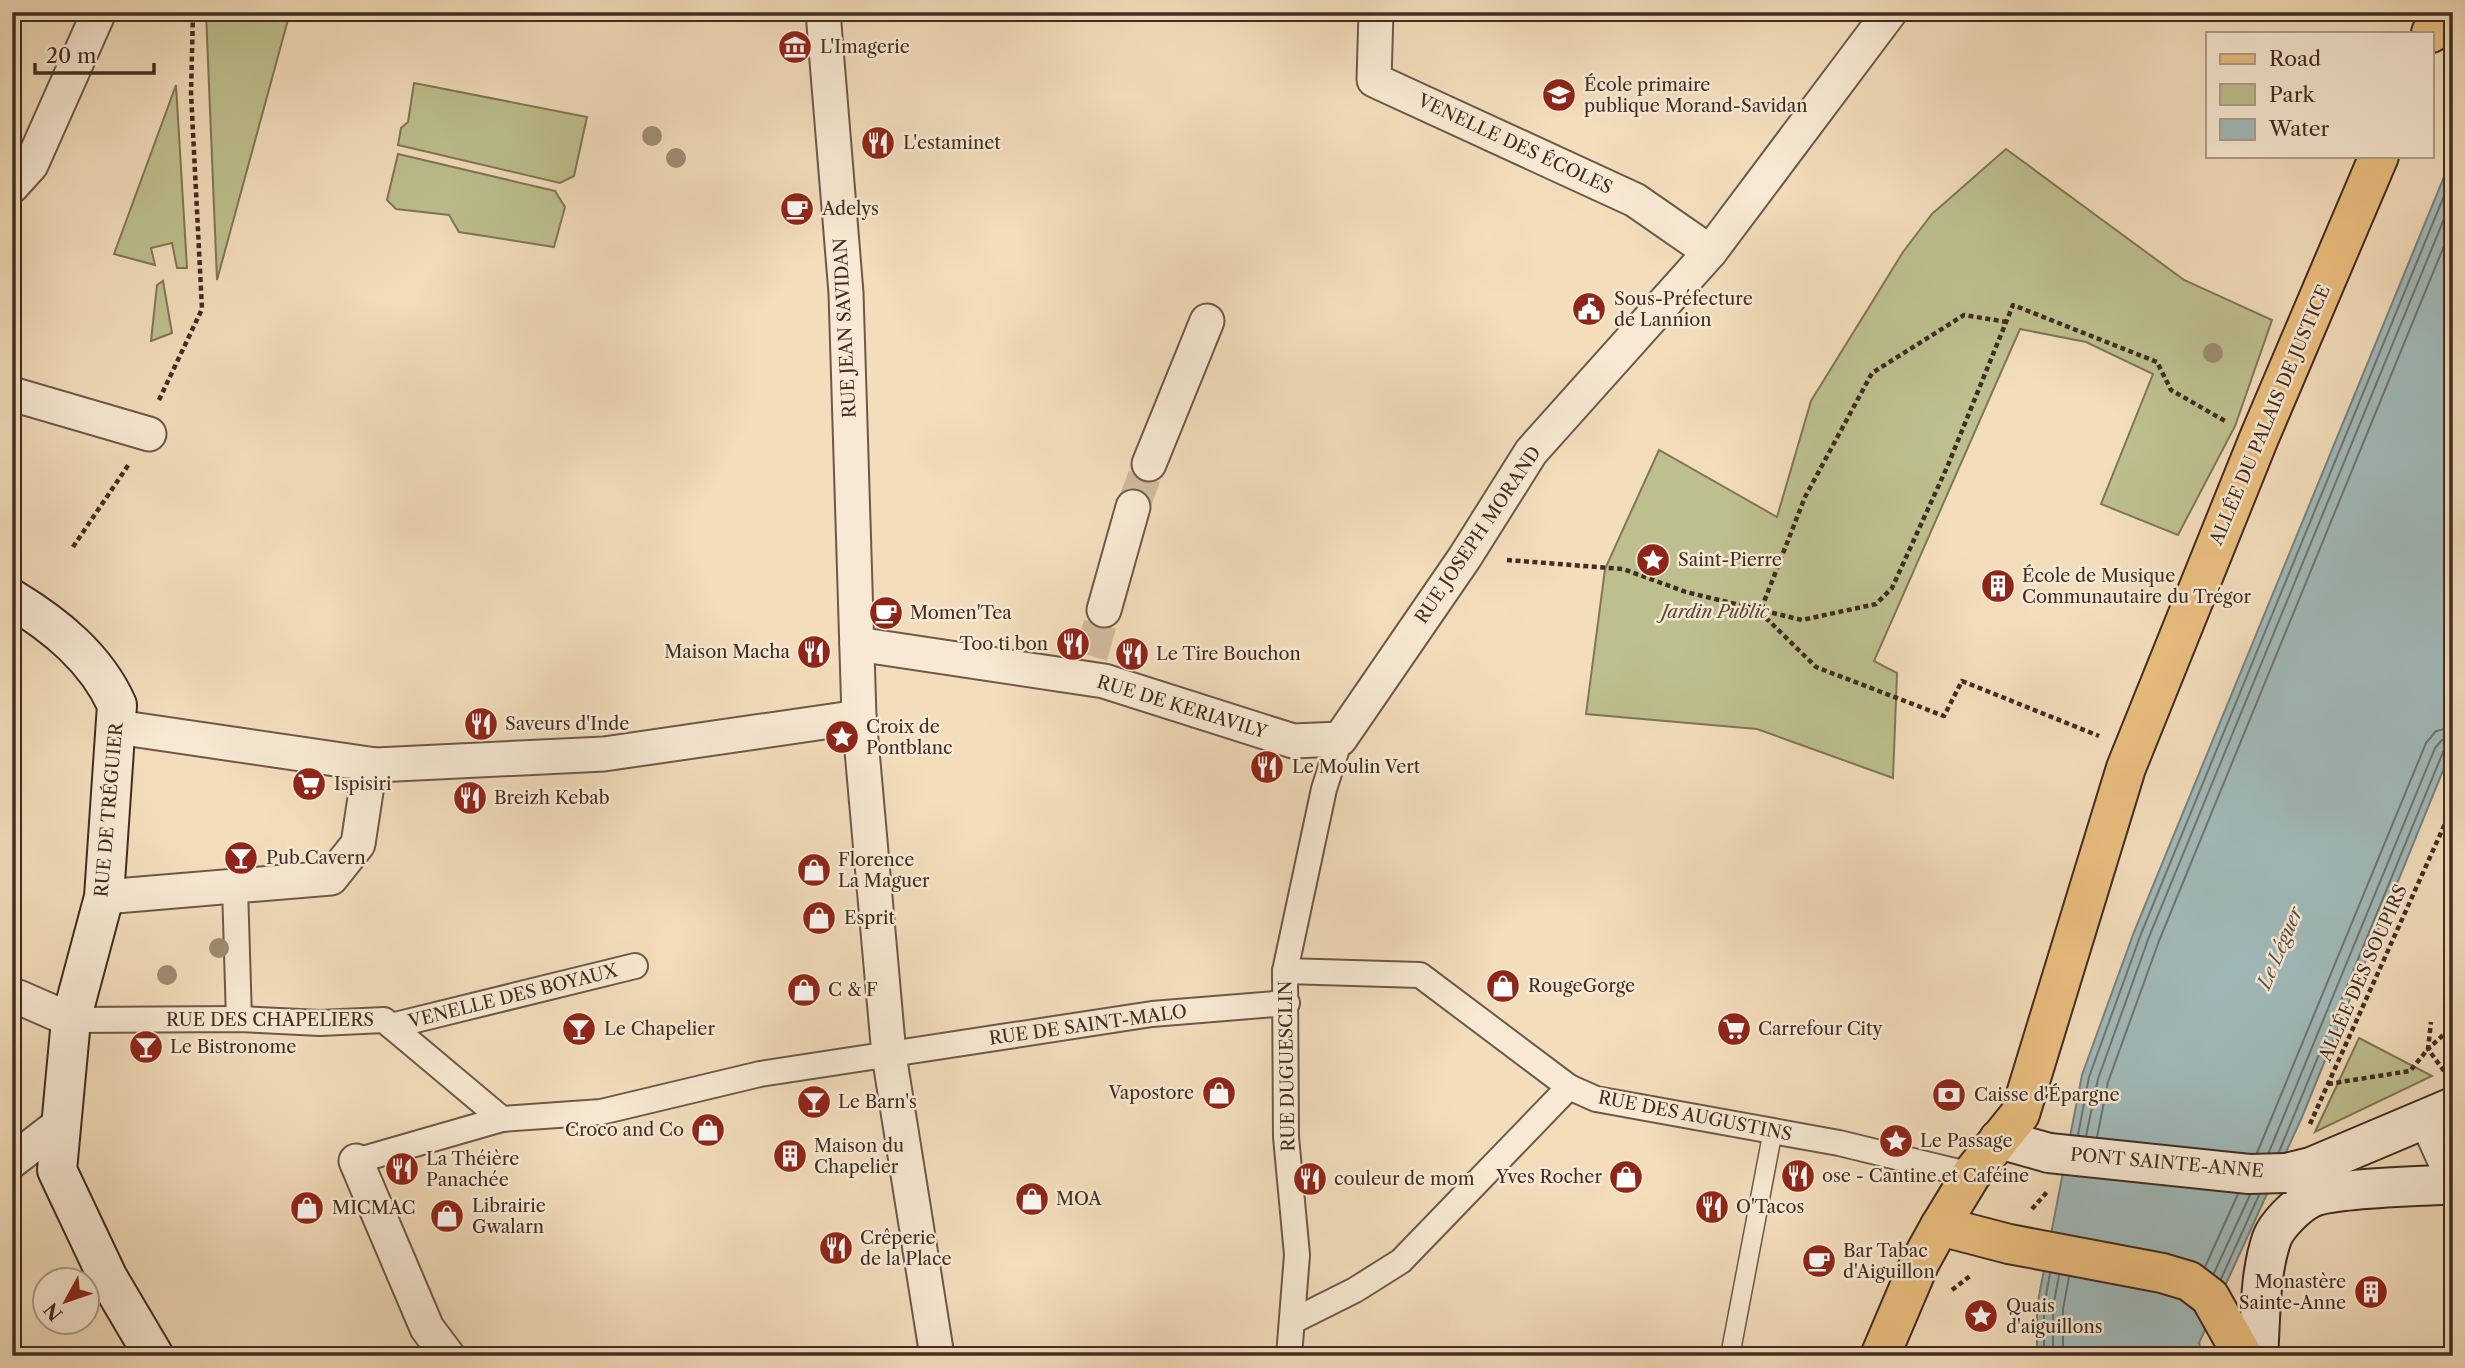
<svg xmlns="http://www.w3.org/2000/svg" width="2465" height="1368" font-family="'Libre Caslon Text',serif">
<rect width="100%" height="100%" fill="#f3ddbb"/>
<filter id="stains"><feTurbulence type="fractalNoise" baseFrequency=".00286" numOctaves="4"/><feColorMatrix values="0 0 0 0 .2 0 0 0 0 .09 0 0 0 0 .02 0 0 0 .5 -.17"/></filter>
<radialGradient id="worn" r=".72"><stop offset=".6" stop-color="#630" stop-opacity="0"/><stop offset="1" stop-color="#630" stop-opacity=".3"/></radialGradient>
<!-- green -->
<g fill="#bdc08e" stroke="#807659" stroke-width="2">
<path d="M 206,12 L 289,16 L 217,280 Z"/>
<path d="M 414,83 L 587,117 L 574,176 L 560,183 L 398,145 L 401,128 L 408,122 Z"/>
<path d="M 176,85 L 187,268 L 177,268 L 172,243 L 151,248 L 155,265 L 114,254 Z"/>
<path d="M 2006,149 L 2184,280 L 2272,320 L 2235,426 L 2178,535 L 2101,504 L 2153,374 L 2086,342 L 2020,329 L 1874,661 L 1897,673 L 1893,778 L 1757,729 L 1586,714 L 1605,569 L 1659,450 L 1777,517 L 1811,401 L 1903,252 L 1932,214 Z"/>
<path d="M 398,154 L 555,191 L 565,207 L 554,247 L 459,232 L 449,215 L 396,209 L 387,200 Z"/>
<path d="M 163,281 L 172,333 L 151,341 L 157,285 Z"/>
<path d="M 2359,1038 L 2432,1076 L 2315,1132 Z"/>
</g>
<!-- water -->
<path fill="#a0baba" stroke="#7a817e" stroke-width="2" d="M 2453,155 L 2453,746 L 2302,1117 L 2199,1343 L 2203,1356 L 2037,1356 L 2037,1306 L 2082,1075 L 2134,932 Z"/>
<g fill="none" stroke-linecap="round" stroke-linejoin="round">
<!-- shore -->
<g stroke="#71736f" stroke-width="2">
<path d="M 2078,1135 L 2089,1077 L 2141,934 L 2453,174"/>
<path d="M 2086,1136 L 2098,1079 L 2149,937 L 2453,197"/>
<path d="M 2097,1137 L 2108,1082 L 2159,941 L 2453,224"/>
<path d="M 2269,1152 L 2435,748 L 2442,740 L 2453,738"/>
<path d="M 2279,1152 L 2443,752 L 2453,747"/>
<path d="M 2257,1153 L 2426,743 L 2436,731 L 2453,727"/>
<path d="M 2205,1267 L 2238,1194"/>
<path d="M 2214,1273 L 2250,1195"/>
<path d="M 2221,1279 L 2259,1195"/>
<path d="M 2044,1356 L 2044,1307 L 2050,1273"/>
<path d="M 2053,1356 L 2053,1308 L 2059,1275"/>
<path d="M 2063,1356 L 2063,1309 L 2069,1277"/>
</g>
<!-- minor-tunnel -->
<g stroke="#d0ba9d" stroke-width="33" stroke-dasharray="33 17" stroke-linecap="butt">
<path d="M 1133,507 L 1149,464"/>
<path d="M 1091,656 L 1104,610"/>
</g>
<!-- service casing -->
<g stroke="#6e584a" stroke-width="21">
<path id="service" d="M 1730,1356 L 1773,1130"/>
</g>
<!-- pedestrian casing -->
<g stroke="#6e584a" stroke-width="28">
<g id="pedestrian">
<path d="M 235,887 L 239,1019"/>
<path d="M 1285,971 L 1420,975 L 1569,1087 L 1596,1099 L 1839,1143 L 1971,1175"/>
<path d="M 71,1020 L 239,1019 L 320,1023 L 384,1020 L 502,1119 L 601,1112 L 760,1074 L 1152,1014 L 1287,1003"/>
<path d="M 391,1026 L 635,966"/>
<path d="M 356,1161 L 502,1119"/>
<path d="M 1293,1321 L 1355,1290 L 1401,1261 L 1569,1087"/>
<path d="M 1289,1356 L 1297,1255 L 1286,1137 L 1285,971 L 1324,789 L 1340,739"/>
</g>
</g>
<!-- minor casing -->
<g stroke="#6e584a" stroke-width="37">
<g id="minor">
<path d="M 823,12 L 846,293 L 859,717 L 889,1055 L 937,1356"/>
<path d="M 1376,12 L 1374,80 L 1635,200 L 1710,252"/>
<path d="M 12,186 L 31,165 L 99,12"/>
<path d="M 12,394 L 149,434"/>
<path d="M 1149,464 L 1207,321"/>
<path d="M 1104,610 L 1133,507"/>
<path d="M 857,644 L 1104,681 L 1293,741 L 1340,739 L 1465,557 L 1531,452 L 1710,252 L 1890,12"/>
<path d="M 117,727 L 376,765 L 604,754 L 859,717"/>
<path d="M 104,897 L 331,878 L 358,844 L 367,785 L 376,765"/>
<path d="M 18,997 L 71,1020"/>
<path d="M 2426,1119 L 2453,1179"/>
<path d="M 12,1161 L 60,1124"/>
<path d="M 356,1161 L 427,1328 L 448,1356"/>
</g>
</g>
<!-- secondary casing -->
<g stroke="#422c24" stroke-width="42">
<g id="secondary">
<path d="M 12,599 C 55,625 96,658 117,705 L 104,897 L 71,1020 L 57,1170 L 108,1278 L 154,1356"/>
<path d="M 1999,1139 L 2049,1153"/>
<path d="M 2286,1173 L 2311,1167 L 2453,1107"/>
<path d="M 2258,1356 C 2261,1318 2259,1275 2272,1238 C 2277,1225 2296,1206 2309,1199 C 2332,1187 2421,1187 2453,1184"/>
</g>
</g>
<!-- primary casing -->
<g stroke="#422c24" stroke-width="42">
<g id="primary">
<path d="M 2431,33 L 2440,12"/>
<path d="M 1940,1226 L 2009,1244 L 2162,1273 L 2189,1281 L 2210,1297 L 2243,1356"/>
<path d="M 1880,1356 L 1920,1262 L 1940,1226 L 1971,1175 L 2020,1114 L 2126,768 L 2259,438 L 2379,156"/>
</g>
</g>
<!-- path -->
<g stroke="#422c24" stroke-width="4.5" stroke-dasharray="5 3.5" stroke-linecap="butt">
<path d="M 2007,322 L 1964,315 L 1872,373 L 1805,497 L 1760,612 L 1816,667 L 1944,716 L 1962,681 L 2099,736"/>
<path d="M 159,400 L 202,309 L 191,93 L 193,12"/>
<path d="M 73,547 L 129,464"/>
<path d="M 1507,560 L 1623,569 L 1686,592 L 1802,620 L 1876,604 L 1892,588 L 1948,465 L 2013,305 L 2157,362 L 2171,390 L 2225,421"/>
<path d="M 2446,992 L 2453,996"/>
<path d="M 2444,1071 L 2428,1049 L 2453,1026"/>
<path d="M 2328,1084 L 2410,1071 L 2428,1049 L 2431,1022"/>
<path d="M 2310,1124 L 2453,806"/>
<path d="M 2032,1209 L 2047,1192"/>
<path d="M 1952,1290 L 1970,1276"/>
</g>
<!-- service -->
<use href="#service" stroke="#f7e9d3" stroke-width="18"/>
<!-- pedestrian -->
<use href="#pedestrian" stroke="#f7e9d3" stroke-width="24"/>
<!-- minor -->
<use href="#minor" stroke="#f7e9d3" stroke-width="33"/>
<!-- secondary -->
<use href="#secondary" stroke="#f7e9d3" stroke-width="38"/>
<!-- primary -->
<use href="#primary" stroke="#eabe7e" stroke-width="38"/>
<!-- secondary-bridge casing -->
<g stroke="#422c24" stroke-width="42" stroke-linecap="butt">
<path id="secondary-bridge" d="M 2049,1153 L 2249,1174 L 2286,1173"/>
</g>
<!-- secondary-bridge -->
<use href="#secondary-bridge" stroke="#f7e9d3" stroke-width="38"/>
</g>
<!-- trees -->
<g fill="#9f8c74">
<circle cx="652" cy="136" r="10"/>
<circle cx="676" cy="158" r="10"/>
<circle cx="2213" cy="353" r="10"/>
<circle cx="219" cy="948" r="10"/>
<circle cx="167" cy="975" r="10"/>
</g>
<!-- icons -->
<defs>
<g id="museum-disc" transform="scale(1.75)"><circle r="9.5" fill="#8f2418" stroke="#f7e9d3"/><path d="M0-6L6-3V-2H-6V-3ZM-5-1h2V3h-2ZM-1-1h2V3h-2ZM3-1h2V3H3ZM-6 4H6V6H-6Z" fill="#fff"/></g>
<g id="school-disc" transform="scale(1.75)"><circle r="9.5" fill="#8f2418" stroke="#f7e9d3"/><path d="M0-5L7-2L0 1L-7-2ZM-4 1L0 2.5L4 1V4Q0 6-4 4Z" fill="#fff"/></g>
<g id="restaurant-disc" transform="scale(1.75)"><circle r="9.5" fill="#8f2418" stroke="#f7e9d3"/><path d="M-5-6h1v4h1v-4h1v4h1v-4h1v5L-1.5 .5V6h-2V.5L-5-1ZM5-6V6H3V1.5H1.5Q1.5-4 5-6Z" fill="#fff"/></g>
<g id="cafe-disc" transform="scale(1.75)"><circle r="9.5" fill="#8f2418" stroke="#f7e9d3"/><path d="M-5.5-4.5H6V0H3Q3 3.5 0 3.5H-2.5Q-5.5 3.5-5.5 0ZM3-3.2v2h1.7v-2ZM-6 4.5H4V6H-6Z" fill="#fff"/></g>
<g id="civic-disc" transform="scale(1.75)"><circle r="9.5" fill="#8f2418" stroke="#f7e9d3"/><path d="M-.6-6.5H3V-4.5H.6V-3L4-1V1h2V6H-6V1h2V-1L-.6-3ZM-1.2 2.5V6h2.4V2.5Z" fill="#fff"/></g>
<g id="sight-disc" transform="scale(1.75)"><circle r="9.5" fill="#8f2418" stroke="#f7e9d3"/><path d="M0-6L1.8-2.2L6-1.7L2.9 1.2L3.7 5.4L0 3.3L-3.7 5.4L-2.9 1.2L-6-1.7L-1.8-2.2Z" fill="#fff"/></g>
<g id="building-disc" transform="scale(1.75)"><circle r="9.5" fill="#8f2418" stroke="#f7e9d3"/><path d="M-4-6H4V6H1V3H-1V6H-4ZM-2.5-4.3h1.7v1.8h-1.7ZM.8-4.3h1.7v1.8H.8ZM-2.5-1h1.7V.8h-1.7ZM.8-1h1.7V.8H.8Z" fill="#fff"/></g>
<g id="supermarket-disc" transform="scale(1.75)"><circle r="9.5" fill="#8f2418" stroke="#f7e9d3"/><path d="M-6-5.5h2.5l.6 2H6L4.5 2H-2.5L-4.4-4H-6ZM-1.5 3.2a1.3 1.3 0 1 0 .1 0ZM3 3.2a1.3 1.3 0 1 0 .1 0Z" fill="#fff"/></g>
<g id="bar-disc" transform="scale(1.75)"><circle r="9.5" fill="#8f2418" stroke="#f7e9d3"/><path d="M-6-5H6L.8 .8V4.5H3.5V6h-7V4.5H-.8V.8Z" fill="#fff"/></g>
<g id="shop-disc" transform="scale(1.75)"><circle r="9.5" fill="#8f2418" stroke="#f7e9d3"/><path d="M-5-2.5h2.3a2.7 3.5 0 0 1 5.4 0H5L5.5 6h-11ZM-1.5-2.5h3a1.5 2.3 0 0 0-3 0Z" fill="#fff"/></g>
<g id="bank-disc" transform="scale(1.75)"><circle r="9.5" fill="#8f2418" stroke="#f7e9d3"/><path d="M-6-4H6V4H-6ZM0-2.3a2.3 2.3 0 1 0 0 4.6a2.3 2.3 0 1 0 0-4.6Z" fill="#fff"/></g>
</defs>
<g fill-rule="evenodd">
<use href="#museum-disc" x="795" y="47"/>
<use href="#school-disc" x="1559" y="95"/>
<use href="#restaurant-disc" x="878" y="143"/>
<use href="#cafe-disc" x="797" y="209"/>
<use href="#civic-disc" x="1589" y="309"/>
<use href="#sight-disc" x="1653" y="560"/>
<use href="#building-disc" x="1998" y="586"/>
<use href="#cafe-disc" x="886" y="613"/>
<use href="#restaurant-disc" x="1073" y="644"/>
<use href="#restaurant-disc" x="814" y="652"/>
<use href="#restaurant-disc" x="1132" y="654"/>
<use href="#restaurant-disc" x="481" y="724"/>
<use href="#sight-disc" x="842" y="737"/>
<use href="#restaurant-disc" x="1267" y="767"/>
<use href="#supermarket-disc" x="309" y="784"/>
<use href="#restaurant-disc" x="470" y="798"/>
<use href="#bar-disc" x="241" y="858"/>
<use href="#shop-disc" x="814" y="870"/>
<use href="#shop-disc" x="819" y="918"/>
<use href="#shop-disc" x="1503" y="986"/>
<use href="#shop-disc" x="804" y="990"/>
<use href="#bar-disc" x="579" y="1029"/>
<use href="#supermarket-disc" x="1734" y="1029"/>
<use href="#bar-disc" x="146" y="1047"/>
<use href="#shop-disc" x="1219" y="1093"/>
<use href="#bank-disc" x="1949" y="1095"/>
<use href="#bar-disc" x="814" y="1102"/>
<use href="#shop-disc" x="708" y="1130"/>
<use href="#sight-disc" x="1896" y="1141"/>
<use href="#building-disc" x="790" y="1156"/>
<use href="#restaurant-disc" x="402" y="1169"/>
<use href="#restaurant-disc" x="1798" y="1176"/>
<use href="#shop-disc" x="1626" y="1177"/>
<use href="#restaurant-disc" x="1310" y="1179"/>
<use href="#shop-disc" x="1032" y="1199"/>
<use href="#restaurant-disc" x="1712" y="1207"/>
<use href="#shop-disc" x="307" y="1208"/>
<use href="#shop-disc" x="447" y="1216"/>
<use href="#restaurant-disc" x="836" y="1248"/>
<use href="#cafe-disc" x="1819" y="1261"/>
<use href="#building-disc" x="2371" y="1292"/>
<use href="#sight-disc" x="1981" y="1316"/>
</g>
<g text-anchor="middle" dominant-baseline="central" stroke-width="5" stroke-linejoin="round" paint-order="stroke">
<!-- poi labels -->
<g font-size="18" fill="#422c24" stroke="#f7e9d3" text-anchor="start">
<text x="820" y="47">L'Imagerie</text>
<text x="1584" y="85">École primaire<tspan x="1584" dy="21">publique Morand-Savidan</tspan></text>
<text x="903" y="143">L'estaminet</text>
<text x="822" y="209">Adelys</text>
<text x="1614" y="299">Sous-Préfecture<tspan x="1614" dy="21">de Lannion</tspan></text>
<text x="1678" y="560">Saint-Pierre</text>
<text x="2022" y="576">École de Musique<tspan x="2022" dy="21">Communautaire du Trégor</tspan></text>
<text x="910" y="613">Momen'Tea</text>
<text x="1048" y="644" text-anchor="end">Too ti bon</text>
<text x="790" y="652" text-anchor="end">Maison Macha</text>
<text x="1156" y="654">Le Tire Bouchon</text>
<text x="505" y="724">Saveurs d'Inde</text>
<text x="866" y="727">Croix de<tspan x="866" dy="21">Pontblanc</tspan></text>
<text x="1292" y="767">Le Moulin Vert</text>
<text x="334" y="784">Ispisiri</text>
<text x="494" y="798">Breizh Kebab</text>
<text x="266" y="858">Pub Cavern</text>
<text x="838" y="860">Florence<tspan x="838" dy="21">La Maguer</tspan></text>
<text x="844" y="918">Esprit</text>
<text x="1528" y="986">RougeGorge</text>
<text x="828" y="990">C &amp; F</text>
<text x="604" y="1029">Le Chapelier</text>
<text x="1758" y="1029">Carrefour City</text>
<text x="170" y="1047">Le Bistronome</text>
<text x="1194" y="1093" text-anchor="end">Vapostore</text>
<text x="1974" y="1095">Caisse d'Épargne</text>
<text x="838" y="1102">Le Barn's</text>
<text x="684" y="1130" text-anchor="end">Croco and Co</text>
<text x="1920" y="1141">Le Passage</text>
<text x="814" y="1146">Maison du<tspan x="814" dy="21">Chapelier</tspan></text>
<text x="426" y="1159">La Théière<tspan x="426" dy="21">Panachée</tspan></text>
<text x="1822" y="1176">ose - Cantine et Caféine</text>
<text x="1602" y="1177" text-anchor="end">Yves Rocher</text>
<text x="1334" y="1179">couleur de mom</text>
<text x="1056" y="1199">MOA</text>
<text x="472" y="1206">Librairie<tspan x="472" dy="21">Gwalarn</tspan></text>
<text x="1736" y="1207">O'Tacos</text>
<text x="332" y="1208">MICMAC</text>
<text x="860" y="1238">Crêperie<tspan x="860" dy="21">de la Place</tspan></text>
<text x="1843" y="1251">Bar Tabac<tspan x="1843" dy="21">d'Aiguillon</tspan></text>
<text x="2346" y="1282" text-anchor="end">Monastère<tspan x="2346" dy="21">Sainte-Anne</tspan></text>
<text x="2006" y="1306">Quais<tspan x="2006" dy="21">d'aiguillons</tspan></text>
</g>
<!-- street labels -->
<g font-size="18" fill="#422c24" stroke="#f7e9d3">
<text transform="translate(1515 144) rotate(25)">VENELLE DES ÉCOLES</text>
<text transform="translate(845 328) rotate(-93)">RUE JEAN SAVIDAN</text>
<text transform="translate(2270 415) rotate(-67)">ALLÉE DU PALAIS DE JUSTICE</text>
<text transform="translate(1478 535) rotate(-56)">RUE JOSEPH MORAND</text>
<text transform="translate(1182 707) rotate(17)">RUE DE KERIAVILY</text>
<text transform="translate(109 810) rotate(-85)">RUE DE TRÉGUIER</text>
<text transform="translate(2363 973) rotate(-66)">ALLÉE DES SOUPIRS</text>
<text transform="translate(513 996) rotate(-14)">VENELLE DES BOYAUX</text>
<text x="270" y="1020">RUE DES CHAPELIERS</text>
<text transform="translate(1088 1025) rotate(-8)">RUE DE SAINT-MALO</text>
<text transform="translate(1287 1066) rotate(-91)">RUE DUGUESCLIN</text>
<text transform="translate(1695 1116) rotate(11)">RUE DES AUGUSTINS</text>
<text transform="translate(2167 1163) rotate(5)">PONT SAINTE-ANNE</text>
</g>
<!-- park labels -->
<g font-size="18" font-style="italic" fill="#5b4a39" stroke="#f7e9d3">
<text x="1715" y="612">Jardin Public</text>
</g>
<!-- water labels -->
<g font-size="19" font-style="italic" fill="#5a504a" stroke="#f7e9d3">
<text transform="translate(2280 948) rotate(-67)">Le Léguer</text>
</g>
</g>
<!-- margin -->
<rect width="2465" height="1368" fill="none" stroke="#f3ddbb" stroke-width="42"/>
<rect x="14" y="14" width="2437" height="1340" fill="none" stroke="#422c24" stroke-width="3.5"/>
<rect x="21" y="21" width="2423" height="1326" fill="none" stroke="#422c24" stroke-width="2"/>
<!-- legend -->
<rect x="2206" y="32" width="228" height="126" fill="#f7e9d3" stroke="#af9d8d" stroke-width="2"/>
<rect x="2220" y="54" width="35" height="10" fill="#eabe7e" stroke="#af9d8d" stroke-width="2"/>
<text x="2269" y="66" font-size="21" fill="#422c24">Road</text>
<rect x="2220" y="84" width="35" height="21" fill="#bdc08e" stroke="#af9d8d" stroke-width="2"/>
<text x="2269" y="102" font-size="21" fill="#422c24">Park</text>
<rect x="2220" y="119" width="35" height="21" fill="#a0baba" stroke="#af9d8d" stroke-width="2"/>
<text x="2269" y="136" font-size="21" fill="#422c24">Water</text>
<!-- north arrow -->
<g transform="translate(66 1301) rotate(230)"><circle r="33" fill="#f7e9d3" stroke="#af9d8d" stroke-width="2"/>
<path d="M0-5L12 26L0 18L-12 26Z" fill="#8f2418"/>
<text y="-10" font-size="19" font-weight="bold" text-anchor="middle" fill="#422c24">N</text>
</g>
<!-- scale -->
<path d="M35 63v10h119v-10" fill="none" stroke="#422c24" stroke-width="3.5"/>
<text x="46" y="63" font-size="21" fill="#422c24" stroke="#f7e9d3" stroke-width="5" paint-order="stroke">20 m</text>
<rect width="100%" height="100%" filter="url(#stains)"/>
<rect width="100%" height="100%" fill="url(#worn)"/>
</svg>
